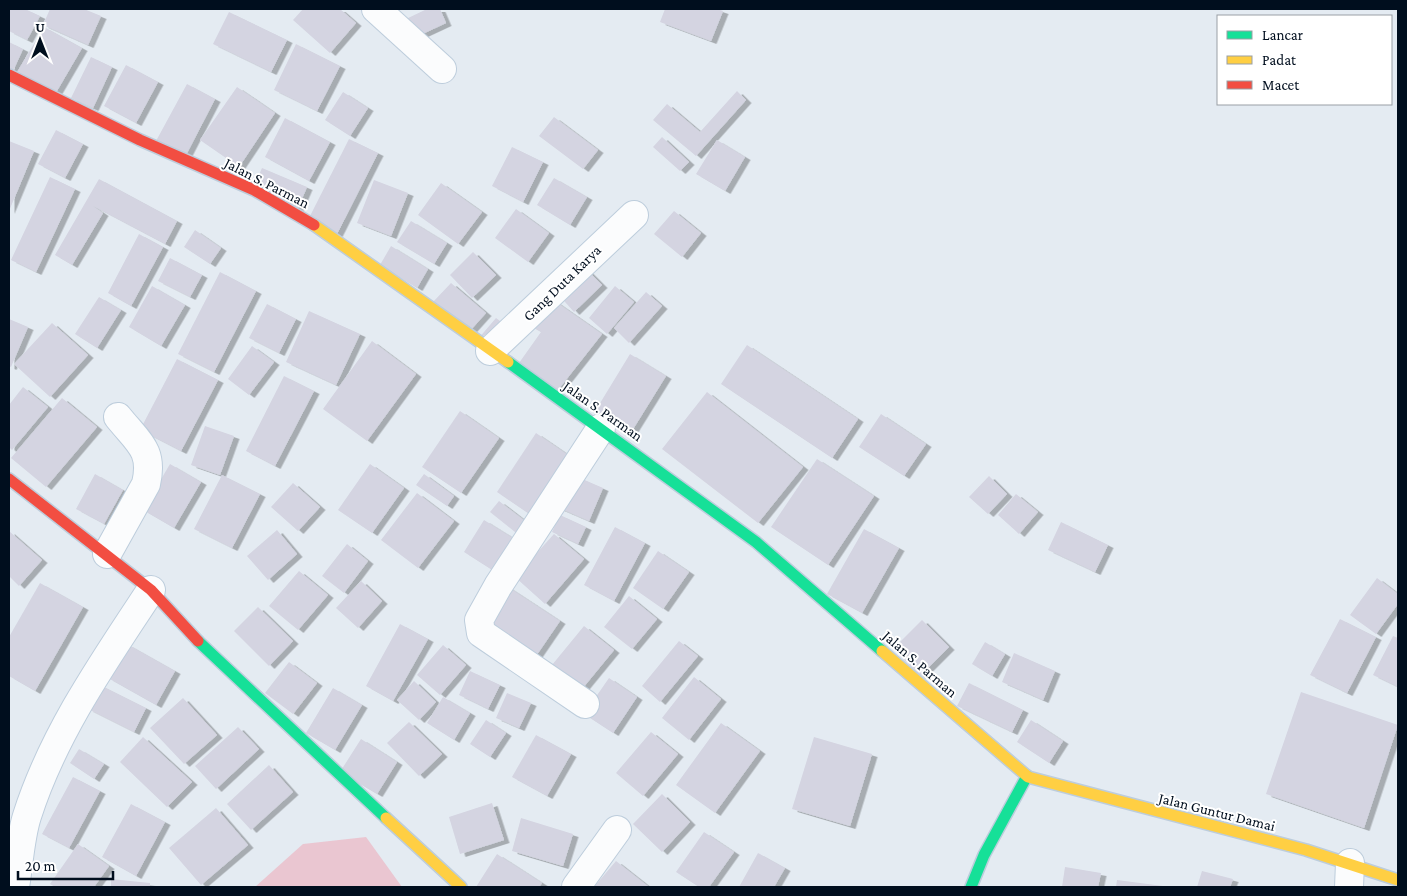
<svg xmlns="http://www.w3.org/2000/svg" width="1407" height="896" font-family="'Crimson Pro',serif">
<defs>
<filter id="shadow"><feDropShadow dx="5.5" dy="3" stdDeviation="0" flood-color="#0004"/></filter>
</defs>
<rect width="100%" height="100%" fill="#e4ebf2"/>
<!-- green -->
<path fill="#eac6d1" d="M 366,837 L 402,887 L 255,887 L 303,844 Z"/>
<!-- building -->
<g fill="#d4d4e1" filter="url(#shadow)">
<path d="M 9,9 L 25,9 L 40,16 L 27,40 L 9,31 Z"/>
<path d="M 50,9 L 84,9 L 101,16 L 88,45 L 43,25 Z"/>
<path d="M 303,9 L 340,9 L 356,23 L 330,53 L 293,20 Z"/>
<path d="M 427,9 L 440,9 L 446,23 L 416,37 L 406,19 Z"/>
<path d="M 665,9 L 717,9 L 723,11 L 711,41 L 660,22 Z"/>
<path d="M 229,12 L 287,40 L 271,72 L 213,44 Z"/>
<path d="M 44,27 L 82,48 L 54,96 L 16,74 Z"/>
<path d="M 9,42 L 23,49 L 13,71 L 9,69 Z"/>
<path d="M 296,44 L 340,66 L 317,111 L 274,90 Z"/>
<path d="M 91,57 L 112,67 L 93,108 L 71,98 Z"/>
<path d="M 126,65 L 158,82 L 136,123 L 104,106 Z"/>
<path d="M 187,84 L 215,99 L 185,157 L 156,141 Z"/>
<path d="M 237,87 L 275,113 L 239,167 L 200,140 Z"/>
<path d="M 737,91 L 746,100 L 696,156 L 653,120 L 667,104 L 700,132 Z"/>
<path d="M 343,92 L 368,108 L 350,136 L 325,120 Z"/>
<path d="M 554,117 L 598,150 L 583,169 L 539,136 Z"/>
<path d="M 285,118 L 330,142 L 309,181 L 265,157 Z"/>
<path d="M 56,130 L 83,144 L 65,178 L 38,164 Z"/>
<path d="M 662,137 L 689,162 L 680,171 L 653,147 Z"/>
<path d="M 349,139 L 378,153 L 337,234 L 308,220 Z"/>
<path d="M 717,140 L 745,157 L 725,191 L 696,174 Z"/>
<path d="M 9,141 L 34,151 L 9,211 Z"/>
<path d="M 512,147 L 543,162 L 523,202 L 492,186 Z"/>
<path d="M 262,168 L 307,187 L 298,208 L 253,189 Z"/>
<path d="M 50,177 L 75,189 L 36,272 L 11,260 Z"/>
<path d="M 554,178 L 587,197 L 570,225 L 537,205 Z"/>
<path d="M 99,179 L 177,221 L 165,244 L 93,206 L 103,213 L 72,265 L 55,255 Z"/>
<path d="M 374,180 L 408,193 L 391,236 L 357,223 Z"/>
<path d="M 441,183 L 482,212 L 458,244 L 418,215 Z"/>
<path d="M 516,209 L 549,233 L 528,262 L 495,238 Z"/>
<path d="M 674,211 L 701,233 L 682,257 L 654,234 Z"/>
<path d="M 411,221 L 447,243 L 434,264 L 397,242 Z"/>
<path d="M 195,230 L 221,248 L 210,264 L 184,247 Z"/>
<path d="M 139,234 L 163,247 L 131,306 L 108,293 Z"/>
<path d="M 391,246 L 428,269 L 417,288 L 380,265 Z"/>
<path d="M 473,252 L 496,275 L 472,298 L 450,275 Z"/>
<path d="M 170,258 L 202,275 L 190,297 L 158,281 Z"/>
<path d="M 584,267 L 602,285 L 574,312 L 557,293 Z"/>
<path d="M 220,272 L 256,291 L 214,372 L 178,354 Z"/>
<path d="M 451,283 L 486,313 L 468,333 L 433,302 Z"/>
<path d="M 152,286 L 185,305 L 161,346 L 129,327 Z"/>
<path d="M 615,286 L 634,302 L 607,334 L 589,318 Z"/>
<path d="M 646,292 L 662,306 L 629,343 L 614,328 Z"/>
<path d="M 99,297 L 121,310 L 97,348 L 75,334 Z"/>
<path d="M 549,297 L 602,334 L 558,390 L 519,363 L 541,332 L 529,325 Z"/>
<path d="M 267,304 L 296,319 L 279,353 L 249,338 Z"/>
<path d="M 309,311 L 360,334 L 336,385 L 286,362 Z"/>
<path d="M 496,318 L 504,324 L 478,339 Z"/>
<path d="M 9,319 L 28,327 L 11,367 L 9,366 Z"/>
<path d="M 52,323 L 88,355 L 50,397 L 14,364 Z"/>
<path d="M 372,341 L 416,374 L 367,441 L 323,409 Z"/>
<path d="M 747,345 L 858,419 L 832,458 L 721,384 Z"/>
<path d="M 252,346 L 274,362 L 249,395 L 228,379 Z"/>
<path d="M 630,354 L 666,376 L 630,434 L 594,413 Z"/>
<path d="M 177,359 L 218,380 L 181,451 L 140,430 Z"/>
<path d="M 284,376 L 314,391 L 275,466 L 246,451 Z"/>
<path d="M 23,387 L 48,407 L 12,450 L 9,447 L 9,405 Z"/>
<path d="M 707,392 L 803,467 L 758,523 L 662,449 Z"/>
<path d="M 62,398 L 97,427 L 46,487 L 11,458 Z"/>
<path d="M 460,411 L 499,438 L 461,493 L 422,467 Z"/>
<path d="M 881,414 L 926,444 L 904,476 L 859,447 Z"/>
<path d="M 205,426 L 234,436 L 220,475 L 191,465 Z"/>
<path d="M 536,433 L 574,459 L 535,518 L 497,492 Z"/>
<path d="M 817,459 L 874,496 L 828,565 L 771,527 Z"/>
<path d="M 170,464 L 201,482 L 174,528 L 143,510 Z"/>
<path d="M 370,464 L 404,488 L 372,533 L 338,510 Z"/>
<path d="M 95,474 L 123,490 L 104,524 L 76,509 Z"/>
<path d="M 424,474 L 454,496 L 447,506 L 416,485 Z"/>
<path d="M 222,475 L 260,494 L 232,548 L 194,529 Z"/>
<path d="M 573,475 L 603,488 L 589,521 L 559,508 Z"/>
<path d="M 989,476 L 1007,494 L 988,514 L 969,497 Z"/>
<path d="M 293,483 L 320,507 L 298,531 L 271,507 Z"/>
<path d="M 417,493 L 454,521 L 418,568 L 381,540 Z"/>
<path d="M 1016,494 L 1038,512 L 1019,534 L 998,515 Z"/>
<path d="M 499,501 L 529,524 L 520,536 L 490,512 Z"/>
<path d="M 560,515 L 586,527 L 578,544 L 552,532 Z"/>
<path d="M 484,520 L 521,543 L 500,575 L 464,552 Z"/>
<path d="M 1061,522 L 1108,545 L 1095,572 L 1048,550 Z"/>
<path d="M 615,527 L 645,543 L 614,601 L 584,585 Z"/>
<path d="M 864,529 L 899,548 L 862,613 L 827,594 Z"/>
<path d="M 277,530 L 297,554 L 268,580 L 247,556 Z"/>
<path d="M 9,531 L 42,560 L 19,586 L 9,576 Z"/>
<path d="M 554,534 L 584,559 L 545,604 L 515,577 Z"/>
<path d="M 347,544 L 368,561 L 344,593 L 322,576 Z"/>
<path d="M 658,551 L 689,572 L 663,609 L 633,588 Z"/>
<path d="M 299,571 L 328,595 L 298,630 L 269,606 Z"/>
<path d="M 1377,578 L 1398,594 L 1398,604 L 1376,634 L 1350,615 Z"/>
<path d="M 361,581 L 382,601 L 358,628 L 336,608 Z"/>
<path d="M 40,583 L 83,607 L 35,691 L 9,676 L 9,637 Z"/>
<path d="M 505,585 L 560,621 L 536,656 L 481,619 Z"/>
<path d="M 629,596 L 657,619 L 632,649 L 604,627 Z"/>
<path d="M 258,607 L 293,641 L 269,666 L 234,631 Z"/>
<path d="M 1340,619 L 1376,637 L 1347,693 L 1310,675 Z"/>
<path d="M 922,620 L 949,647 L 920,676 L 893,649 Z"/>
<path d="M 400,624 L 428,639 L 393,701 L 366,686 Z"/>
<path d="M 584,626 L 614,650 L 582,689 L 552,665 Z"/>
<path d="M 1393,636 L 1398,638 L 1398,687 L 1373,675 Z"/>
<path d="M 679,641 L 698,656 L 660,702 L 642,686 Z"/>
<path d="M 985,642 L 1005,654 L 992,676 L 972,664 Z"/>
<path d="M 127,644 L 175,671 L 156,705 L 108,678 Z"/>
<path d="M 443,645 L 466,665 L 440,695 L 417,675 Z"/>
<path d="M 1014,653 L 1055,671 L 1043,700 L 1002,682 Z"/>
<path d="M 289,662 L 317,683 L 293,714 L 265,693 Z"/>
<path d="M 470,671 L 500,685 L 488,709 L 459,695 Z"/>
<path d="M 694,677 L 721,699 L 689,740 L 662,718 Z"/>
<path d="M 609,678 L 637,697 L 613,733 L 584,714 Z"/>
<path d="M 414,681 L 436,702 L 419,720 L 397,700 Z"/>
<path d="M 969,683 L 1023,710 L 1012,732 L 957,706 Z"/>
<path d="M 100,685 L 146,708 L 134,732 L 88,709 Z"/>
<path d="M 333,688 L 362,705 L 335,750 L 306,733 Z"/>
<path d="M 1301,692 L 1398,725 L 1364,828 L 1266,794 Z"/>
<path d="M 507,693 L 531,703 L 519,728 L 496,718 Z"/>
<path d="M 443,697 L 470,713 L 454,740 L 427,723 Z"/>
<path d="M 183,698 L 217,735 L 184,764 L 150,728 Z"/>
<path d="M 486,720 L 506,733 L 490,757 L 470,744 Z"/>
<path d="M 1031,720 L 1063,741 L 1049,763 L 1017,742 Z"/>
<path d="M 409,722 L 442,754 L 419,776 L 387,743 Z"/>
<path d="M 721,723 L 760,751 L 715,813 L 676,785 Z"/>
<path d="M 238,727 L 259,749 L 216,789 L 195,766 Z"/>
<path d="M 651,732 L 678,754 L 643,796 L 616,773 Z"/>
<path d="M 536,735 L 571,754 L 547,796 L 512,777 Z"/>
<path d="M 143,737 L 192,782 L 167,807 L 120,762 Z"/>
<path d="M 814,737 L 872,754 L 850,826 L 792,809 Z"/>
<path d="M 361,739 L 397,762 L 377,794 L 340,772 Z"/>
<path d="M 79,749 L 104,764 L 94,779 L 70,763 Z"/>
<path d="M 269,765 L 293,792 L 251,830 L 227,804 Z"/>
<path d="M 73,777 L 100,791 L 69,848 L 42,834 Z"/>
<path d="M 662,794 L 690,822 L 662,852 L 633,824 Z"/>
<path d="M 492,803 L 504,840 L 460,854 L 449,817 Z"/>
<path d="M 131,804 L 165,822 L 136,876 L 102,857 Z"/>
<path d="M 216,808 L 248,845 L 201,885 L 169,848 Z"/>
<path d="M 521,818 L 573,834 L 563,866 L 512,851 Z"/>
<path d="M 704,832 L 734,852 L 709,887 L 699,887 L 676,872 Z"/>
<path d="M 78,844 L 109,866 L 94,887 L 55,887 L 50,884 Z"/>
<path d="M 758,853 L 785,868 L 774,887 L 739,887 Z"/>
<path d="M 497,854 L 542,883 L 539,887 L 476,887 Z"/>
<path d="M 616,861 L 649,887 L 594,887 Z"/>
<path d="M 1065,867 L 1101,873 L 1098,887 L 1062,887 Z"/>
<path d="M 1202,871 L 1233,879 L 1230,887 L 1197,887 Z"/>
<path d="M 111,879 L 150,883 L 150,887 L 111,887 Z"/>
<path d="M 1117,880 L 1163,886 L 1163,887 L 1116,887 Z"/>
</g>
<g fill="none" stroke-linecap="round" stroke-linejoin="round">
<!-- street casing -->
<g stroke="#bdcddc" stroke-width="30">
<g id="street">
<path d="M 376,9 L 442,69"/>
<path d="M 490,351 L 634,215"/>
<path d="M 107,554 L 146,484 C 154,450 138,442 118,417"/>
<path d="M 585,704 L 481,633 L 479,620 L 498,586 L 601,428"/>
<path d="M 15,887 C 19,864 20,838 27,816 C 53,734 104,661 151,590"/>
<path d="M 576,887 L 617,830"/>
<path d="M 1349,887 L 1350,863"/>
</g>
</g>
<!-- fast casing -->
<g stroke="#bdcddc" stroke-width="14">
<g id="fast">
<path d="M 508,362 L 756,542 L 882,651"/>
<path d="M 198,641 L 386,818"/>
<path d="M 971,887 L 984,855 L 1027,776"/>
</g>
</g>
<!-- slow casing -->
<g stroke="#bdcddc" stroke-width="14">
<g id="slow">
<path d="M 314,225 L 508,362"/>
<path d="M 882,651 L 1027,776"/>
<path d="M 1028,777 L 1306,850 L 1398,880"/>
<path d="M 386,818 L 461,887"/>
</g>
</g>
<!-- jam casing -->
<g stroke="#bdcddc" stroke-width="14">
<g id="jam">
<path d="M 9,75 L 140,140 L 254,190 L 314,225"/>
<path d="M 9,479 L 151,590 L 198,641"/>
</g>
</g>
<!-- street -->
<use href="#street" stroke="#fbfcfd" stroke-width="28"/>
<!-- fast -->
<use href="#fast" stroke="#16e098" stroke-width="11"/>
<!-- slow -->
<use href="#slow" stroke="#ffcf43" stroke-width="11"/>
<!-- jam -->
<use href="#jam" stroke="#f24e42" stroke-width="11"/>
</g>
<g text-anchor="middle" dominant-baseline="central" stroke-width="4" stroke-linejoin="round" paint-order="stroke">
<!-- street labels -->
<g font-size="15" fill="#000e1e" stroke="#fff">
<text transform="translate(267 183) rotate(27)">Jalan S. Parman</text>
<text transform="translate(562 283) rotate(-44)">Gang Duta Karya</text>
<text transform="translate(603 411) rotate(35)">Jalan S. Parman</text>
<text transform="translate(920 664) rotate(41)">Jalan S. Parman</text>
<text transform="translate(1217 812) rotate(14)">Jalan Guntur Damai</text>
</g>
</g>
<!-- border -->
<rect width="1407" height="896" fill="none" stroke="#000e1e" stroke-width="20"/>
<!-- legend -->
<rect x="1217" y="15" width="175" height="90" fill="#ffffff" stroke="#999fa5"/>
<rect x="1227" y="31" width="25" height="8" fill="#16e098" stroke="#999fa5"/>
<text x="1262" y="40" font-size="15" fill="#000e1e">Lancar</text>
<rect x="1227" y="56" width="25" height="8" fill="#ffcf43" stroke="#999fa5"/>
<text x="1262" y="65" font-size="15" fill="#000e1e">Padat</text>
<rect x="1227" y="81" width="25" height="8" fill="#f24e42" stroke="#999fa5"/>
<text x="1262" y="90" font-size="15" fill="#000e1e">Macet</text>
<!-- north arrow -->
<g transform="translate(40 40)" stroke="#ffffff" stroke-width="4" paint-order="stroke">
<path d="M0-4L9 19L0 12L-9 19Z" fill="#000e1e"/>
<text y="-8" font-size="14" font-weight="bold" text-anchor="middle" fill="#000e1e">U</text>
</g>
<!-- scale -->
<path d="M18 871v8h95v-8" fill="none" stroke="#000e1e" stroke-width="2.5"/>
<text x="25" y="871" font-size="15" fill="#000e1e" stroke="#ffffff" stroke-width="4" paint-order="stroke">20 m</text>
</svg>
